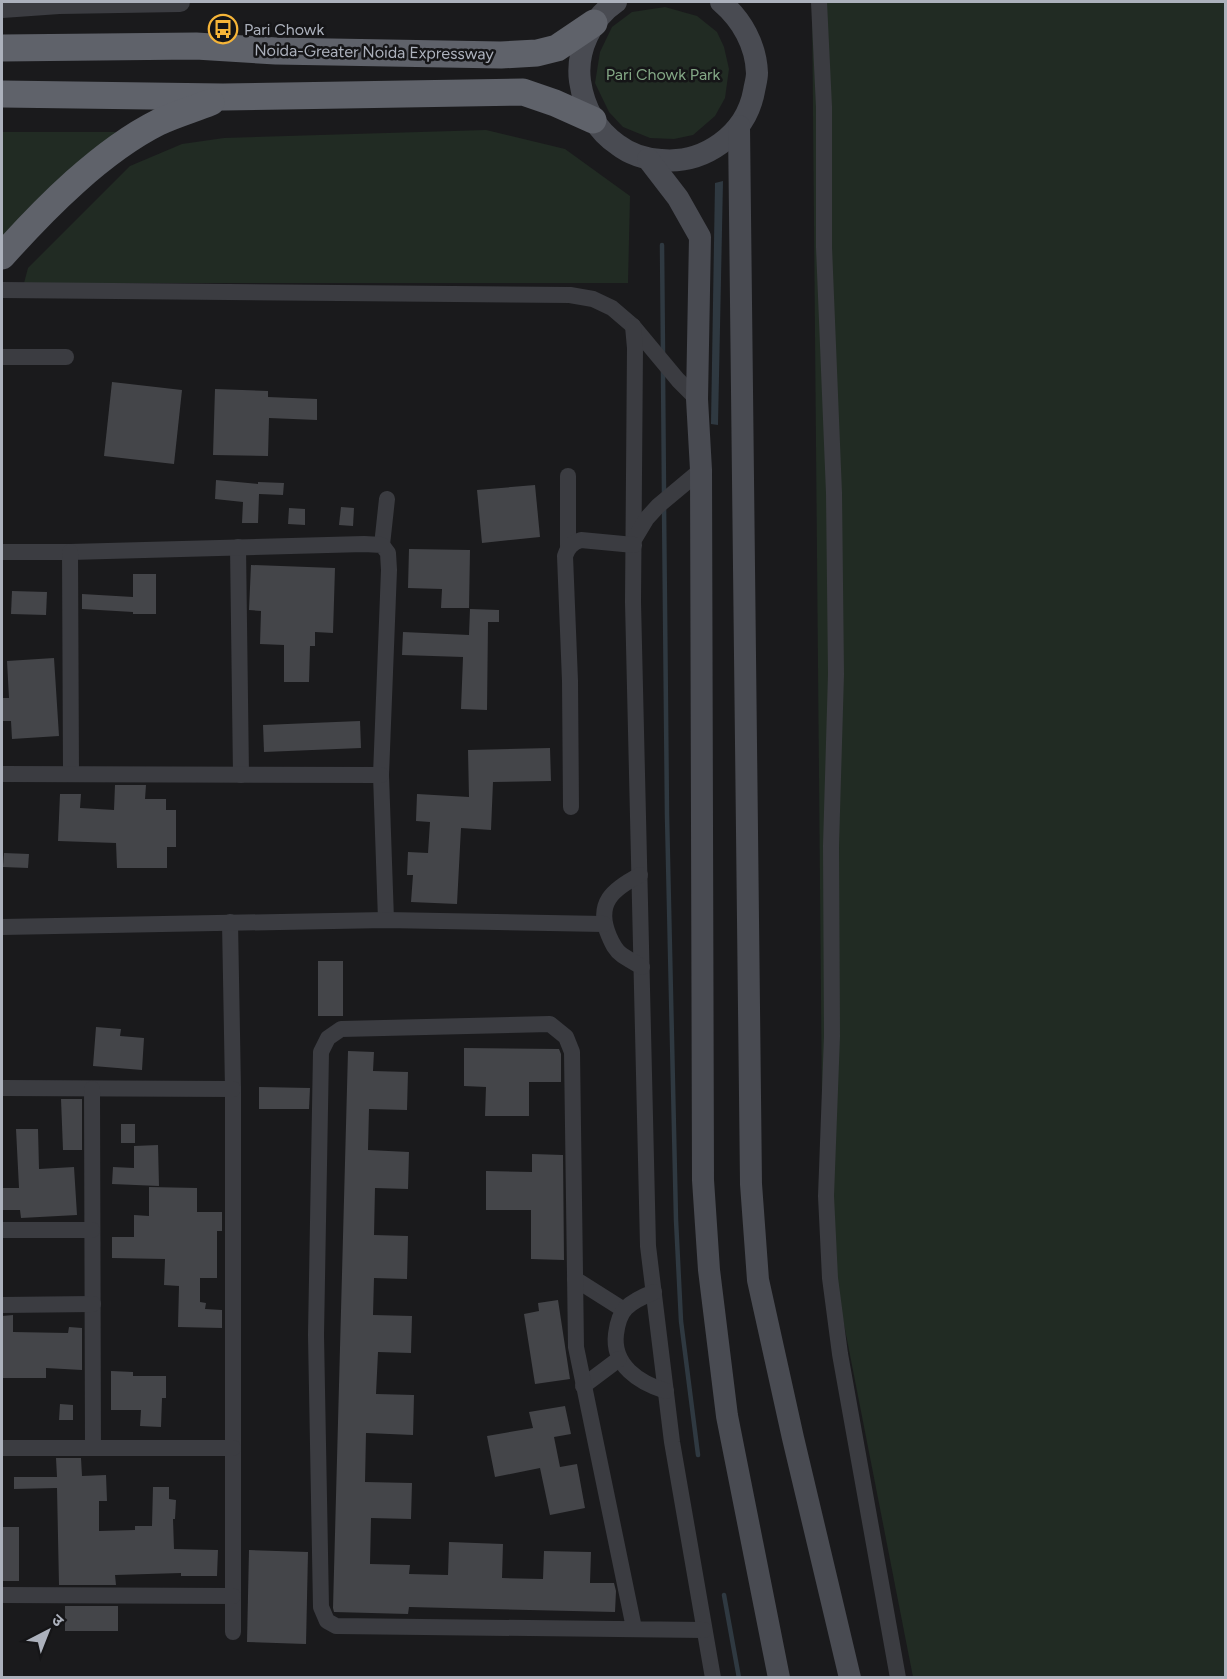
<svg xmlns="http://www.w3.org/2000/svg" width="1227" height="1679" font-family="Figtree,'Noto Sans Devanagari',sans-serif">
<rect width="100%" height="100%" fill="#1a1a1c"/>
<!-- green -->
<g fill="#212b23">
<path d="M 812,2 L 1225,2 L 1225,1677 L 913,1677 L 823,1217 Z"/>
<path d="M 665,7 L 697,16 L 717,32 L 724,47 L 729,69 L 725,98 L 715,116 L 693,135 L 674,139 L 650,138 L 623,127 L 609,112 L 595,83 L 600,52 L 612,27 L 632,12 Z"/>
<path d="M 486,130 L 565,149 L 630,196 L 628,283 L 24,283 L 28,268 L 130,166 L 182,144 L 224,138 Z"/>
<path d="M 2,132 L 116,132 L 2,246 Z"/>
</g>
<!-- water -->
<path fill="#2f3941" d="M 723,181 L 718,425 L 711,424 L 715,183 Z"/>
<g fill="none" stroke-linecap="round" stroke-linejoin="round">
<!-- stream -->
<g stroke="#2f3941" stroke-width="4.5">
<path d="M 662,245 L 663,353"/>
<path d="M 663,370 L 664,494"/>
<path d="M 664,505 L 667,815 L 676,1220 L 681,1321 L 698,1455"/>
<path d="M 724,1595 L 739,1678"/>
</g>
</g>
<!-- building -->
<g fill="#444549">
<path d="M 112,382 L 182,390 L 174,464 L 104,456 Z"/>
<path d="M 215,389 L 268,391 L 268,397 L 317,399 L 317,420 L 269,418 L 268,456 L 213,455 Z"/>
<path d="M 216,480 L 258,484 L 258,482 L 284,483 L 283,495 L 259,494 L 258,523 L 242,523 L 243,502 L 215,499 Z"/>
<path d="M 535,485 L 540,537 L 482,543 L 477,490 Z"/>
<path d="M 341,507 L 354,508 L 353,526 L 339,525 Z"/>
<path d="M 289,508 L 305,509 L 305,525 L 288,524 Z"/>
<path d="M 409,549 L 470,550 L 469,608 L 441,608 L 442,589 L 408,588 Z"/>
<path d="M 251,565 L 335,568 L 333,633 L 315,632 L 315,646 L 310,646 L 309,682 L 284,682 L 284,645 L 260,644 L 261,611 L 249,610 Z"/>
<path d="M 133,574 L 156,574 L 156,614 L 133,614 L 133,612 L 82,609 L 82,594 L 133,597 Z"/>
<path d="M 12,591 L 47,592 L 46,615 L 11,614 Z"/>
<path d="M 470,609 L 499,610 L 499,622 L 488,622 L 487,710 L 461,709 L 463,657 L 402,655 L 403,632 L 469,635 Z"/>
<path d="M 54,658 L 59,736 L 12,739 L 11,721 L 3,721 L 2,698 L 9,698 L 7,661 Z"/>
<path d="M 360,721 L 361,748 L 264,752 L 263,725 Z"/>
<path d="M 550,748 L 551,781 L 493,782 L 491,830 L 461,828 L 457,904 L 411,902 L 413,875 L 407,875 L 408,852 L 428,853 L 430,822 L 416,821 L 417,794 L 469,797 L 468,750 Z"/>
<path d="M 115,785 L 146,785 L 145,799 L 166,799 L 166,810 L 176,810 L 176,847 L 167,847 L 167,868 L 117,868 L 116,843 L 58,841 L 60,794 L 81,794 L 80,808 L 114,810 Z"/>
<path d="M 4,853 L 29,854 L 28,868 L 3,867 Z"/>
<rect x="318" y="961" width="25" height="55"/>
<path d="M 96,1027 L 121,1029 L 120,1036 L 144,1038 L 142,1070 L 93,1066 Z"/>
<path d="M 464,1048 L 559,1049 L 561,1054 L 561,1082 L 529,1082 L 529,1116 L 485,1116 L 486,1087 L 464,1086 Z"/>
<path d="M 348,1051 L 374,1052 L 373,1071 L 408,1072 L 407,1110 L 369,1109 L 368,1150 L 409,1152 L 408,1189 L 375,1188 L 374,1235 L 408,1236 L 407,1279 L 374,1278 L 373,1315 L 412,1316 L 411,1353 L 378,1352 L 376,1394 L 414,1395 L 413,1435 L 366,1433 L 365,1482 L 412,1483 L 411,1519 L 371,1518 L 370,1564 L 410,1565 L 409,1574 L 448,1575 L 449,1542 L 503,1544 L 502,1578 L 543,1579 L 544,1551 L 591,1552 L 590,1583 L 614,1583 L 616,1591 L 615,1612 L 409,1607 L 408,1614 L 334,1612 L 333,1608 Z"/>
<path d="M 259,1087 L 310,1088 L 309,1109 L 259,1109 Z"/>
<path d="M 61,1099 L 82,1099 L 82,1150 L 63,1150 Z"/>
<rect x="121" y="1124" width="14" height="19"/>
<path d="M 16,1129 L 38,1129 L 39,1169 L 74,1167 L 77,1215 L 21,1218 L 20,1210 L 2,1210 L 2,1188 L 19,1188 Z"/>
<path d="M 158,1145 L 159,1186 L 112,1184 L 113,1167 L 134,1168 L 134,1146 Z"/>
<path d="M 532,1154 L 563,1155 L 564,1260 L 531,1259 L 531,1210 L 486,1210 L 486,1171 L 532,1172 Z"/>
<path d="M 149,1187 L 197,1188 L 197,1212 L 222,1212 L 222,1231 L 217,1231 L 217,1278 L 200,1278 L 200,1302 L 206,1303 L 205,1309 L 222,1310 L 222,1328 L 178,1327 L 179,1286 L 164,1285 L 165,1259 L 112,1258 L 112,1237 L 134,1237 L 134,1215 L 149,1216 Z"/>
<path d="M 558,1300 L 570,1379 L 535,1384 L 524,1314 L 539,1311 L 538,1303 Z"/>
<path d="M 2,1316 L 13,1315 L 13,1332 L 68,1333 L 69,1327 L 82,1328 L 82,1370 L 46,1368 L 46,1378 L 2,1378 Z"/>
<path d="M 111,1371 L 133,1372 L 133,1376 L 166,1376 L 166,1398 L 162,1398 L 161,1427 L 140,1426 L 141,1410 L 111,1410 Z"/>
<path d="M 60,1404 L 73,1405 L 73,1420 L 59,1420 Z"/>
<path d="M 565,1406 L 571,1434 L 554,1437 L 560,1467 L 577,1464 L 585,1508 L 550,1515 L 540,1468 L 495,1477 L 487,1436 L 533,1428 L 529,1412 Z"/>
<path d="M 56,1458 L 81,1458 L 82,1476 L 106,1475 L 107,1501 L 99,1501 L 99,1531 L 135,1530 L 135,1526 L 152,1526 L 153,1487 L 169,1487 L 169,1499 L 176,1500 L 175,1519 L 173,1519 L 174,1549 L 218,1550 L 217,1576 L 181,1576 L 181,1573 L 115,1575 L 116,1585 L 59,1585 L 57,1488 L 14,1489 L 14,1477 L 57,1477 Z"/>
<rect x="2" y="1527" width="17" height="54"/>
<path d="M 249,1550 L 308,1552 L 306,1644 L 247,1642 Z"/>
<rect x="65" y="1606" width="53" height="25"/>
</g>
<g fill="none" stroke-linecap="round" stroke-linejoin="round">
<!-- minor -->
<g stroke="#3b3c41" stroke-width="16">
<path d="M 819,2 L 824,107 L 824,247 L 834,493 L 836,674 L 831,846 L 832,1036 L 826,1196 L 830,1278 L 840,1354 L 898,1678"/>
<path d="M 2,290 L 570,295 L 593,299 L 612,308 L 633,326 L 678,380 L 697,399"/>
<path d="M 633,326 L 635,348 L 633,602 L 648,1246 L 672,1442 L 713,1678"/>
<path d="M 2,357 L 66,357"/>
<path d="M 635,538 L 647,518 L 658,506 L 701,470"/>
<path d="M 382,545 L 387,499"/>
<path d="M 238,547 L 241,775"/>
<path d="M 568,548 L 568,476"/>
<path d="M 2,552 L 70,552 L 364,544 L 382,545 L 388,553 L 389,570 L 381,775 L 386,920"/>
<path d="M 70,552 L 71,774"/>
<path d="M 2,774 L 381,775"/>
<path d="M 571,807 L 570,681 L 565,556 C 568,547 572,543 581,540 L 634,545"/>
<path d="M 640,875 C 613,889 595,903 609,936 C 612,943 615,950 622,955 C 628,959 635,963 642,967"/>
<path d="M 230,922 L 233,1089 L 233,1632"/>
<path d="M 2,927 L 386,920 L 604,924"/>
<path d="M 2,1088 L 233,1089"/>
<path d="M 92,1089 L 93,1448"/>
<path d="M 2,1230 L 92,1230"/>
<path d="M 575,1279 L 624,1310"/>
<path d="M 654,1292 C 644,1296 633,1301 626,1308 C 620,1314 617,1326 616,1334 C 612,1365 639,1383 666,1391"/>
<path d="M 2,1305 L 93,1304"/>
<path d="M 583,1386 L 619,1359"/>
<path d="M 2,1448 L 233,1448"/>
<path d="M 2,1595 L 233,1596"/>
<path d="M 634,1628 L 576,1347 L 572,1052 L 566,1037 L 550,1024 L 341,1029 L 328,1038 L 321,1052 L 316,1335 L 321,1607 L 327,1621 L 336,1626 L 704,1630"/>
</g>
<!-- tertiary -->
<path stroke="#3b3c41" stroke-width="20" d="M 2,8 L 59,4 L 180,2"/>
<!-- secondary -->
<g stroke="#494b52" stroke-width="22">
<path d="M 616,2 C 591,19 576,51 580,81 C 584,108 596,130 618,145 C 631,155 645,159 661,160 C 704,164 746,135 754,91 C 755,85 757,79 757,73 C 756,45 742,20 721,2"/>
<path d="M 739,126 L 751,1184 L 758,1280 L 793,1438 L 850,1678"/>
<path d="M 648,159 L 678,198 L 700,237 L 697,399 L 701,470 L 703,1180 L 709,1270 L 727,1416 L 779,1678"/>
</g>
<!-- trunk -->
<g stroke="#5f626a" stroke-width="27">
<path d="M 2,48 L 196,46 L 276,51 L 501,55 L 537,53 L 557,48 L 594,23"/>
<path d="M 2,94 L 223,97 L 523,92 L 555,103 L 593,120"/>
<path d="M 2,256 C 45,208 101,151 159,122 C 176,114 194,109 211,102"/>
</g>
</g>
<!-- icons -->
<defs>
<g id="bus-ring" transform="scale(1.5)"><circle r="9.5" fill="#151517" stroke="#f6b538" stroke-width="1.5"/><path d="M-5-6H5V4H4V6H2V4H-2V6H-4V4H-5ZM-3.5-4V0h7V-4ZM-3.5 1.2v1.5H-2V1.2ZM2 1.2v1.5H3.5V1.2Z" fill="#f6b538"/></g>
</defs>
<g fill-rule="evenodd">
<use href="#bus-ring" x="223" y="29"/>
</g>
<g text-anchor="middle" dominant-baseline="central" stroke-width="5" stroke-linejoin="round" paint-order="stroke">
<!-- poi labels -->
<g font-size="16" fill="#acb1bc" stroke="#151517" text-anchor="start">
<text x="244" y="29">Pari Chowk</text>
</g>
<!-- street labels -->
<g font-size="16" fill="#acb1bc" stroke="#151517">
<text transform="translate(374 52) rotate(1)">Noida-Greater Noida Expressway</text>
</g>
<!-- park labels -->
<g font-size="16" fill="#83a785" stroke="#151517">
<text x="663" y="74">Pari Chowk Park</text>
</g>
</g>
<!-- border -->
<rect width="1227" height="1679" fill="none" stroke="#acb1bc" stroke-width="6"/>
<!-- north arrow -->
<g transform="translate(48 1631) rotate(42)" stroke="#151517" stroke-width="4.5" paint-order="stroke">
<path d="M0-4.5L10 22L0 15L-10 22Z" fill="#acb1bc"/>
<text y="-9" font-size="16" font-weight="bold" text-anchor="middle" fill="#acb1bc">उ</text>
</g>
</svg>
